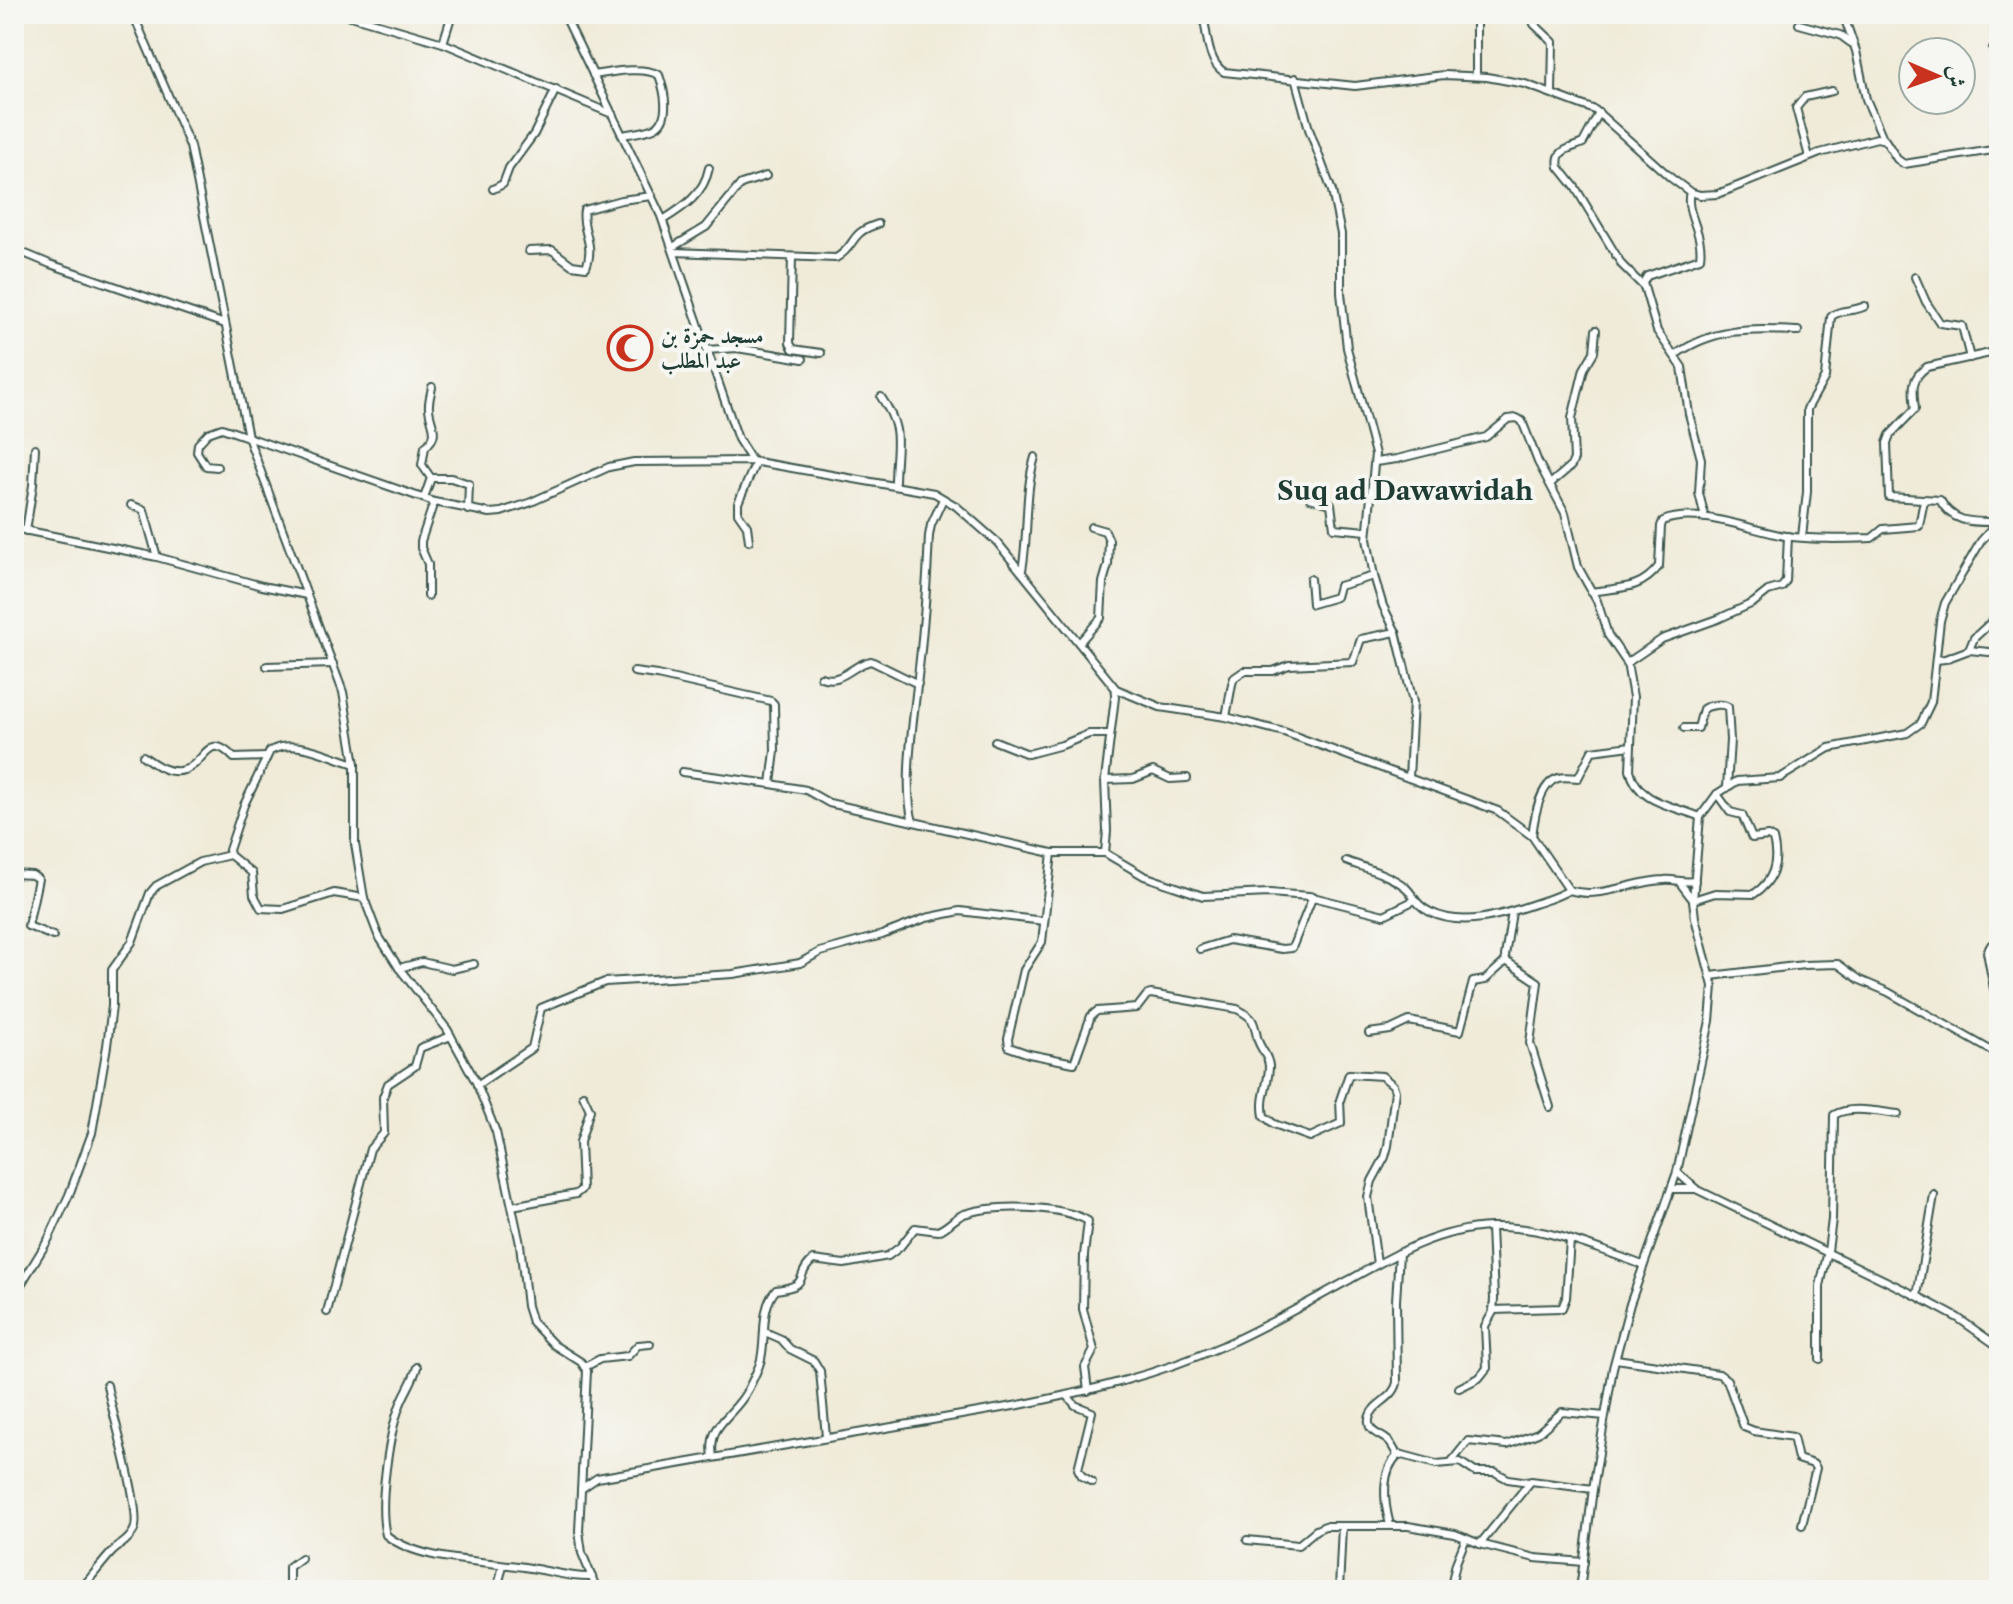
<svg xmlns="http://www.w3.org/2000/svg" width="2013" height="1604" font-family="'Libre Caslon Text',Amiri,serif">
<rect width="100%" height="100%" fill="#f6f6f2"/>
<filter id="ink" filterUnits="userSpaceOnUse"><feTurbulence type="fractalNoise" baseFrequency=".0125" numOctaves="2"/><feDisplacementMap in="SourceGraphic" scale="16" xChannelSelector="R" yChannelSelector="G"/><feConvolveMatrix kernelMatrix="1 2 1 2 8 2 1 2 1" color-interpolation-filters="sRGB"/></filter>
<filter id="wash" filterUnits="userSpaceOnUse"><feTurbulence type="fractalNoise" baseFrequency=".006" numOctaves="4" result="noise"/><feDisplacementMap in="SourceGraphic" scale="32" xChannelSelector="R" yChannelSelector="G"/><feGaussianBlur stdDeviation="1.8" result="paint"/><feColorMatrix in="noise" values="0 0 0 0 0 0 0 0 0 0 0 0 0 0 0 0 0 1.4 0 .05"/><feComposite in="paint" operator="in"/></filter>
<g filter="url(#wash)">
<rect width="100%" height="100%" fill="#f0ebd9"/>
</g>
<g filter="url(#ink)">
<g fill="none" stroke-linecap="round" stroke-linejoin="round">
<!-- minor casing -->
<g stroke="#3e574d" stroke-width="10">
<g id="minor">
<path d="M 133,14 L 190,146 L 248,437 L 343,692 L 355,764 L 355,844 L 364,898 L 378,935 L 399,968 L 447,1029 L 476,1082 L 496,1132 L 520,1244 L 527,1306 L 532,1322 L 554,1345 L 581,1362 L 587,1371 L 579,1531 L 582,1553 L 597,1590"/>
<path d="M 344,14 L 443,43 L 612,114"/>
<path d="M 564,14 L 661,216 L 738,439 L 752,461"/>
<path d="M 1203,14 C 1207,32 1207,62 1224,72 L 1355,86 L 1444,75 L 1487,77 L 1525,84 L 1595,110 L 1671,178 L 1690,192 L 1700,195 L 1718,194 L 1820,153 L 1877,138 L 1885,140 L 1897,159 L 1904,164 L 1999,149"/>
<path d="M 1476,14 L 1476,76"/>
<path d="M 1530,14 L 1534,24 L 1553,42 L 1552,92"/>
<path d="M 1843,14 L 1856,51 L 1866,99 L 1883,138"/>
<path d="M 1799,24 L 1840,35 L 1851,43"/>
<path d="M 443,43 L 452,14"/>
<path d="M 1993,49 L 1999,50"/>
<path d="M 593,75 C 613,72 642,66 659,75 C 664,89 672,119 654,128 C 645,132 632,133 623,135"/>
<path d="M 1295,78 L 1309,129 L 1332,191 L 1341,234 L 1341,293 L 1347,348 L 1375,454 L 1367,539 L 1374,576 L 1383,606 L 1396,632 L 1413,702 L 1409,778"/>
<path d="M 1599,113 L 1583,143 C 1570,149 1555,149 1559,167 L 1575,187 L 1622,265 L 1643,286"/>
<path d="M 1809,157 L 1796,108 L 1805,97 L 1832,91"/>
<path d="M 493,189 L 503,184 L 509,168 L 534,134 L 556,89"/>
<path d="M 1690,192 C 1684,212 1704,232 1700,258 L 1647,276 L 1643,283 L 1657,331 L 1682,367 L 1689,414 L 1701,459 L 1699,493 L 1705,518"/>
<path d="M 663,220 C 684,207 704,194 709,168"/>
<path d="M 673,247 L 706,227 L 741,184 L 766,176"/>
<path d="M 14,249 L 50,264 L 225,324"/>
<path d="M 529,251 L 552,250 L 572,265 L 586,267 C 596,244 580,229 584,210 L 621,200 L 652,196"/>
<path d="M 674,252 L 836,258 C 857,246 848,233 878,224"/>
<path d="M 792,257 L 790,343 L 793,349 L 821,353"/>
<path d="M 1915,277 L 1926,302 L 1940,323 L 1962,326 L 1970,358"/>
<path d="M 706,350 L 737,348 L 803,359"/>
<path d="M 1992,352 L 1999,367"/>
<path d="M 1675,355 C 1715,327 1751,329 1798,331"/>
<path d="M 881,397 C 905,432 895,444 895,484"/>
<path d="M 1375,462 L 1397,459 L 1486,437 L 1508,419 L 1517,418 L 1522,421 L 1538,462 L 1565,513 L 1578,567 L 1597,601 L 1608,635 L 1627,663 L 1633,697 L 1630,770 C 1638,804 1673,805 1700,817"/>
<path d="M 217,467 L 206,466 L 197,452 L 198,444 L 208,433 L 222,428 L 434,502 L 490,513 L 501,512 L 529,503 L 609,467 L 634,462 L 752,461 L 934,493 L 956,506 L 997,542 L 1116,689 L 1160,707 L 1226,717 L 1284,732 L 1498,811 L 1532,836 L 1569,890 C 1599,900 1633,881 1664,880 C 1675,879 1683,883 1695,881"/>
<path d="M 431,478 L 422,465 L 425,447 C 441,434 431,426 429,409 C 428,402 431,394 432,387"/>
<path d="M 431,478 L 451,478 L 469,484 L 468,510"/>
<path d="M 1550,484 L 1571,466 L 1574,459 L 1572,418 L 1584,369 L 1594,352 L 1596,330"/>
<path d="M 424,498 L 431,478"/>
<path d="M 1310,498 L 1331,504 L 1334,528 L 1367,531"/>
<path d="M 131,505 L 144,510 L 157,557"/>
<path d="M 1998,522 C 1973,522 1953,524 1940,500 L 1889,497 L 1887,443 L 1890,435 L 1915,409 C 1913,391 1910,378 1927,367 L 1999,351"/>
<path d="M 14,528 L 157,557 L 262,586 L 307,595"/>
<path d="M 26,531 L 33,485 L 35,448"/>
<path d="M 1802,537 L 1807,492 L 1807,409 L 1825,377 L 1831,317 C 1838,309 1854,312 1865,306"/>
<path d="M 749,541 L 747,526 L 738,513 L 738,503 L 756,462"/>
<path d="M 1022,570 C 1029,533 1024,494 1035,457"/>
<path d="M 1310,579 L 1312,604 L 1336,597 L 1339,586 L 1374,576"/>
<path d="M 1591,592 C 1619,587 1640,591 1659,566 L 1661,526 L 1663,521 C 1697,507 1750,530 1785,536 C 1813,540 1844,539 1872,538 L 1883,529 L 1919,526 L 1924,500"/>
<path d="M 428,596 L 428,564 L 421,548 L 421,541 L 434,502"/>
<path d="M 1079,643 L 1101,618 L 1103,582 L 1108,565 L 1109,540 L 1105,531 L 1091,527"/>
<path d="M 1969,650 L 1974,638 L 1999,615"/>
<path d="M 1936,660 L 1945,659 L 1969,650 L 1999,653"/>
<path d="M 1627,663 L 1662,639 L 1718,619 L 1753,603 L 1768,591 L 1782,587 L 1786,581 L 1788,536"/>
<path d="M 267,666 L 333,664"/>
<path d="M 634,672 L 657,675 L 771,701 L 774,704 L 775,751 L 771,784 L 806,790 L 829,803 L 1052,853 L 1105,853 L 1144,876 L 1203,896 L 1269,893 L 1309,896 L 1384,915 L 1413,901"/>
<path d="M 821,677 C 842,685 852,664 871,661 L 918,684"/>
<path d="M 1226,717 L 1232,684 L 1234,678 L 1244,671 L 1273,671 L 1289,665 L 1353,662 L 1361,639 L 1396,632"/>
<path d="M 1684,728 L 1698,728 L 1703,709 C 1709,705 1722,703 1728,707 L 1730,740 L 1727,788"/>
<path d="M 995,741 L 1028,754 L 1062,745 L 1089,734 L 1110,734"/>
<path d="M 143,756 C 154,764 169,775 184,770 C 206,764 207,729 234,758 L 266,757"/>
<path d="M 355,764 C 330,757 295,737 270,751 L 244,805 L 229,850 L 230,855 L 252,873 L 254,895 L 261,908 L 283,909 L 334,893 L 364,898"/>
<path d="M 682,772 L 771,784"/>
<path d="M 1105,780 L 1133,779 L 1153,771 L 1170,779 L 1187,778"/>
<path d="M 913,822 C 903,787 913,722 917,686 C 923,636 927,586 929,536 L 931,525 L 943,499"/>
<path d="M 1532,836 C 1534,819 1539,784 1558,778 C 1564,776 1572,778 1578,778 L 1592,751 L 1631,746"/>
<path d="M 1052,853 L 1042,942 L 1024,970 L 1008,1039 L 1009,1047 L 1029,1054 L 1074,1063 L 1091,1016 L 1097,1011 L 1137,1008 L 1147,995 L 1151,994 L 1237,1009 C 1253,1017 1254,1021 1257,1037 C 1259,1048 1268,1054 1269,1066 C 1269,1084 1260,1097 1264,1116 L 1274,1124 L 1310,1137 L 1341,1123 L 1340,1100 L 1349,1074 L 1382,1076 L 1393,1085 L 1395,1091 L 1388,1146 L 1385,1157 L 1372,1181 L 1368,1197 L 1377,1264"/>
<path d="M 1105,853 L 1107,831 L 1105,780 L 1116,689"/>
<path d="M 1346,861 C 1365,868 1388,874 1404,886 C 1414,894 1414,904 1430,912 C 1463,928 1502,915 1534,904 C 1546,900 1558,897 1569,890"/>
<path d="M 14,874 L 32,875 L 38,879 L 28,926 L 53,936"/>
<path d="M 1680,883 L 1693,900"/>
<path d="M 1693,900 L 1715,893 L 1754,894 C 1774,881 1779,862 1773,839 L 1768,836 L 1752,838 L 1742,815 L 1730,812 L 1717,794"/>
<path d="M 1512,912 L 1505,956 L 1506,961 L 1538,982 L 1530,1043 L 1550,1107"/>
<path d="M 1999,941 L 1991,945 L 1987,952 L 1999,1015"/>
<path d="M 1200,949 L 1229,940 L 1282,949 L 1292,948 L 1313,896"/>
<path d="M 399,968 L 422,962 L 452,969 L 474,964"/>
<path d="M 1711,976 L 1804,965 L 1838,964 L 1860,980 L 1888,992 L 1999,1055"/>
<path d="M 1369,1033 L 1390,1030 L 1409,1021 L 1460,1031 L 1473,982 L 1485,980 L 1506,961"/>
<path d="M 477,1085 L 532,1048 L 541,1008 L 605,982 L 733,974 L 800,963 L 820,952 L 882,935 L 926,918 L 960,911 L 1044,921"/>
<path d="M 1677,1172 L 1696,1189 L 1917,1296 L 1958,1318 L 1999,1347"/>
<path d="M 1671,1189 L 1696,1189"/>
<path d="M 512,1206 L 576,1194 L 582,1189 L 580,1142 L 590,1110 L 583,1095"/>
<path d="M 14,1296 L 48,1240 L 69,1195 L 92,1133 L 107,1046 L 112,1006 L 112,970 L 132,942 L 150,893 L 156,886 L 200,862 L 230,855"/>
<path d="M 1917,1296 L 1934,1195"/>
<path d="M 1493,1310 L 1562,1308 L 1566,1298 L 1570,1240"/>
<path d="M 327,1312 L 370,1149 L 384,1133 L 383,1097 L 388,1084 L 415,1066 L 420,1048 L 451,1036"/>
<path d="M 765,1332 L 781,1339 L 790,1349 L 814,1361 L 820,1371 L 826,1437"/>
<path d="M 1616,1359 L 1719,1374 L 1727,1380 L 1744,1427 L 1754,1431 L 1793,1437 L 1798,1459 L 1813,1464 L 1816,1468 L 1802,1525"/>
<path d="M 1820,1359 L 1820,1286 L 1828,1251 L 1832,1219 L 1834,1115 C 1850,1105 1879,1112 1898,1114"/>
<path d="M 417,1367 C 413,1382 404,1393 399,1408 C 389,1436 378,1505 386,1535 C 421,1563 488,1560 530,1568 C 551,1571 570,1578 592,1577"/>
<path d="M 585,1367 L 600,1359 L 628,1356 L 638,1345 L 650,1344"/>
<path d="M 1459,1388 L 1479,1378 L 1487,1368 L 1485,1326 L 1493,1312 L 1494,1299 L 1491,1227"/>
<path d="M 1067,1395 L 1075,1405 L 1092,1412 L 1078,1469 L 1082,1476 L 1092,1482"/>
<path d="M 1397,1455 C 1396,1453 1391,1444 1390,1443 C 1383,1434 1367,1434 1369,1419 C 1372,1403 1393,1400 1397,1383 L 1396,1301 L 1399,1253"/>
<path d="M 713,1457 C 708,1427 726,1421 742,1399 C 749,1390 754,1377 759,1366 C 768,1343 758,1310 776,1290 C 813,1285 793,1276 813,1260 L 844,1264 L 888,1256 L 900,1247 L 915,1228 L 938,1231 C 948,1227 954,1218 964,1214 C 994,1204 1061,1205 1088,1221 L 1084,1255 L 1083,1309 L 1094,1350 L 1085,1367 L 1088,1391"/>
<path d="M 1452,1461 L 1468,1441 L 1507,1445 L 1538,1433 L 1562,1412 L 1605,1416"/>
<path d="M 581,1489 L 597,1478 L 1019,1405 C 1089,1391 1157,1375 1222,1346 C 1266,1327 1308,1302 1351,1279 C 1395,1254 1439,1229 1491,1227 C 1543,1225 1595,1248 1643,1265"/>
<path d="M 1390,1525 C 1384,1503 1380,1471 1399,1454 L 1436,1464 L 1460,1462 L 1475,1472 L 1495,1472 L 1508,1479 L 1529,1482"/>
<path d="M 1247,1540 L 1298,1545 L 1316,1530 L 1325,1526 L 1408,1526 L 1455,1534 L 1480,1544 L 1535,1558 L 1584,1562"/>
<path d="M 1480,1544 L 1531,1481 L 1593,1489"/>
<path d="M 80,1590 C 91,1578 101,1564 112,1552 C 119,1545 130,1540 134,1530 C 143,1512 111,1411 107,1385"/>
<path d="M 289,1590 L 289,1567 L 301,1558"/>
<path d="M 497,1590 L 503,1565"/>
<path d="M 1339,1590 L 1342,1526"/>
<path d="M 1450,1590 L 1456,1563 L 1466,1538"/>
<path d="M 1580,1590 L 1593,1489 L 1613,1368 L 1630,1304 L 1677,1172 L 1710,1021 L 1713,986 L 1695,918 L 1693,900 L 1700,817 L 1717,794 L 1737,781 L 1780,778 L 1829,748 L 1907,733 L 1921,723 L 1931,702 L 1940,621 L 1945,603 L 1981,541 L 1999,521"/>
</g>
</g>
<!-- minor -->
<use href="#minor" stroke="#fff" stroke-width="6"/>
</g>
</g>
<!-- icons -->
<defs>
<g id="mosque-ring" transform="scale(2.3)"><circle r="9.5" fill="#f6f6f2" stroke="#c8321e" stroke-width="1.5"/><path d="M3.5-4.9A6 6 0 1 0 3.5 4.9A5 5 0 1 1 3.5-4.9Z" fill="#c8321e"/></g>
</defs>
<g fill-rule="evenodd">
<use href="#mosque-ring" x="630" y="348"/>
</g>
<g text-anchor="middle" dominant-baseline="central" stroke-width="8" stroke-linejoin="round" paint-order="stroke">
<!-- poi labels -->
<g font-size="22" font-weight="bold" fill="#1f3d34" stroke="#f6f6f2" text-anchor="start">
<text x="661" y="335">مسجد حمزة بن<tspan x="661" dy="25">عبد المطلب</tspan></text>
</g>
<!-- quarter labels -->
<g font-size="26" font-weight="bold" fill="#1f3d34" stroke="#f6f6f2">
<text x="1405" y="491">Suq ad Dawawidah</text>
</g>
</g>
<!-- margin -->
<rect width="2013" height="1604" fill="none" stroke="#f6f6f2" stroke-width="48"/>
<!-- north arrow -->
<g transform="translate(1937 76) rotate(92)"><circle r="38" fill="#f6f6f2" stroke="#a0aca6" stroke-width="2"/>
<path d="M0-6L14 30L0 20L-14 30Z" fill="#c8321e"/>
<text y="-12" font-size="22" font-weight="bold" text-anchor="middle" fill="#1f3d34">ش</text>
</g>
</svg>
